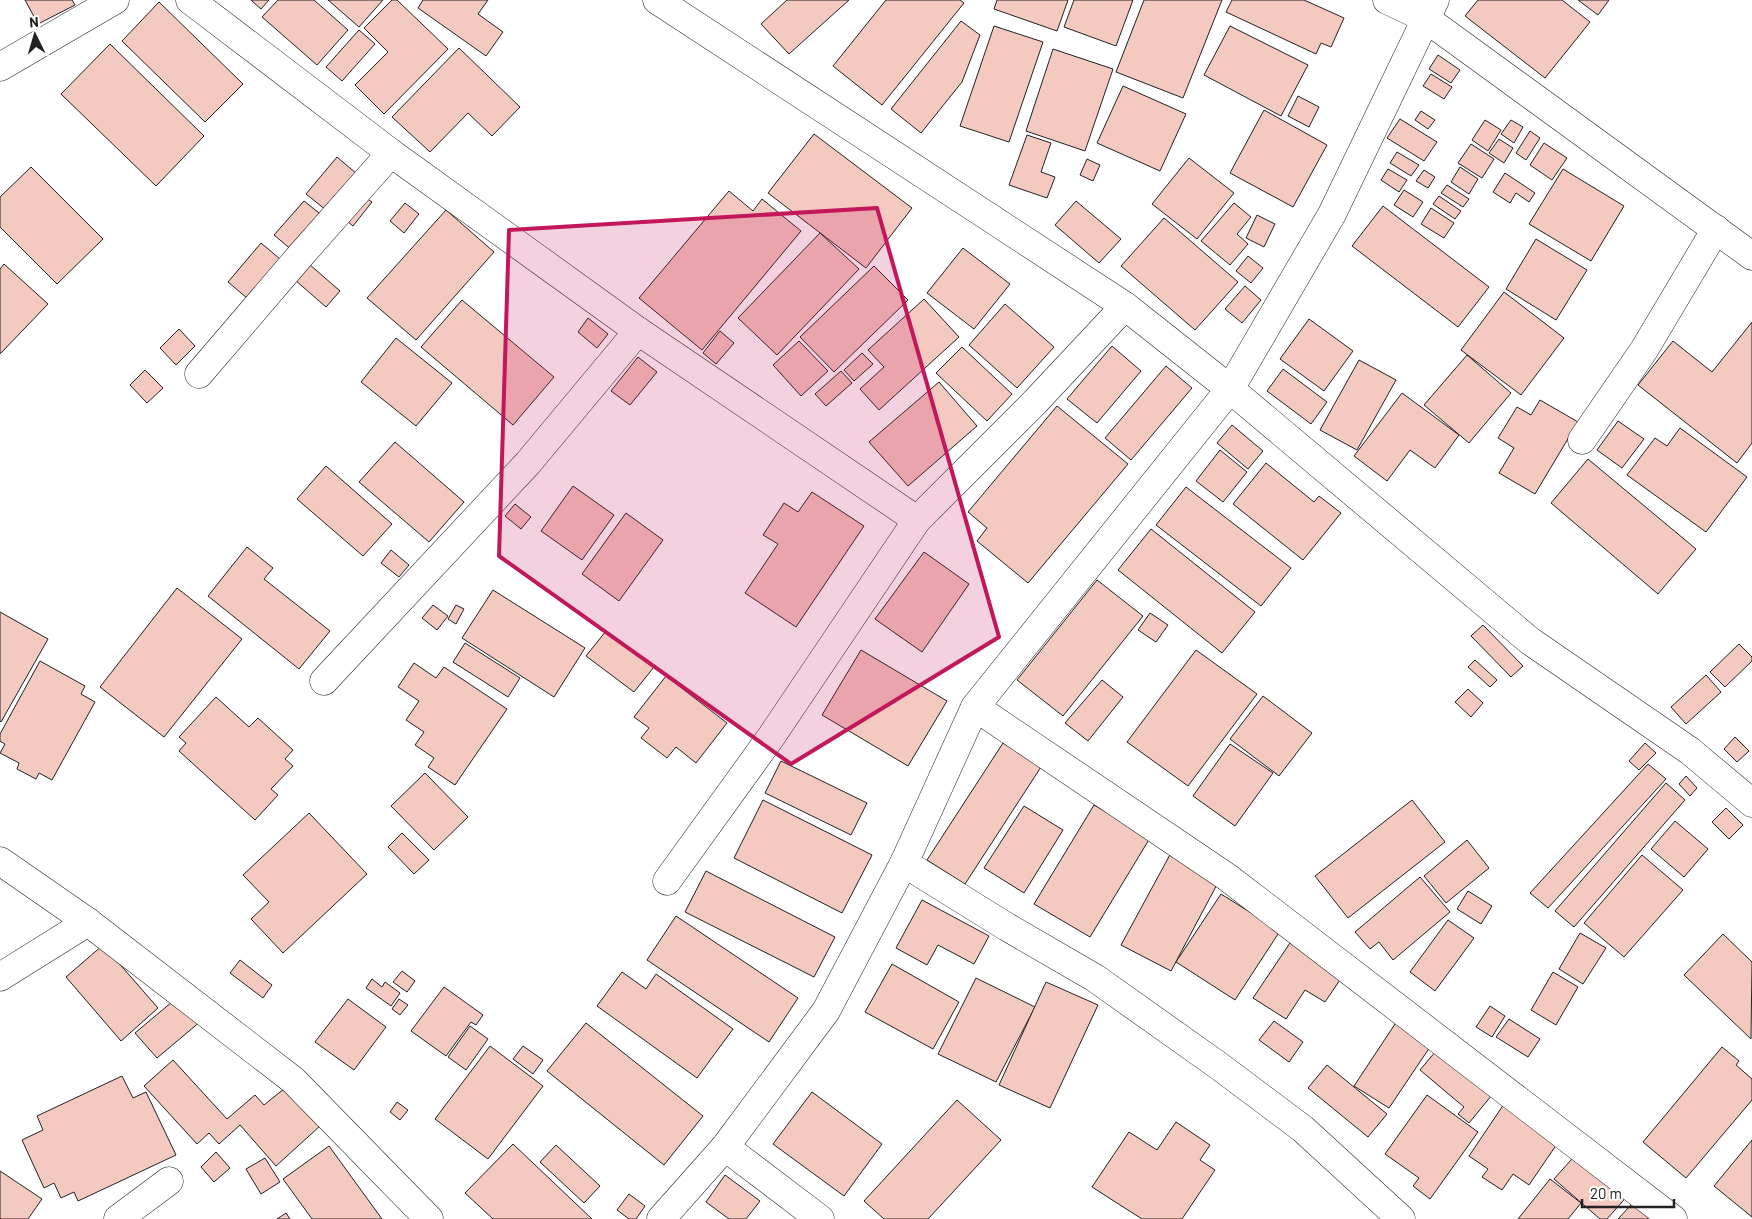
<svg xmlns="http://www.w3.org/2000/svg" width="1752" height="1219" font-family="Barlow,sans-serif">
<rect width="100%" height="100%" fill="#fff"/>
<!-- building -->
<g fill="#f3c9c0" stroke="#222">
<path d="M 25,0 L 72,0 L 75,5 L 38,24 Z"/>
<path d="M 251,0 L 269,0 L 261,9 Z"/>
<path d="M 278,0 L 314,0 L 348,30 L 317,65 L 262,17 Z"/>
<path d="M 328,0 L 383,0 L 359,27 Z"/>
<path d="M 392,0 L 397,0 L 448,49 L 384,114 L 355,85 L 388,52 L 364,28 Z"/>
<path d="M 423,0 L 488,0 L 478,14 L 503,32 L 486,56 L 418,8 Z"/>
<path d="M 787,0 L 849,0 L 789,54 L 761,24 Z"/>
<path d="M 886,0 L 960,0 L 964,3 L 882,105 L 833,66 Z"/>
<path d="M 997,0 L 1068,0 L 1057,31 L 994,9 Z"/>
<path d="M 1074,0 L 1133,0 L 1116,46 L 1064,27 Z"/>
<path d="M 1144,0 L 1222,0 L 1183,98 L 1116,72 Z"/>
<path d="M 1232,0 L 1304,0 L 1344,18 L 1331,47 L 1321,43 L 1316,54 L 1226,12 Z"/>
<path d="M 1478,0 L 1562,0 L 1590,22 L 1545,78 L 1465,16 Z"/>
<path d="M 1578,0 L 1609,0 L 1598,15 Z"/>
<path d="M 159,2 L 243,84 L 205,122 L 122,41 Z"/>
<path d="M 961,21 L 980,35 L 962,82 L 921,133 L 891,109 Z"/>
<path d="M 994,26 L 1043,42 L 1009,142 L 960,126 Z"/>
<path d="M 1230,26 L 1308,65 L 1281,116 L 1204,75 Z"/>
<path d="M 359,30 L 375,44 L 342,81 L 326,67 Z"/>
<path d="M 110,44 L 204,136 L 156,186 L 61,94 Z"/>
<path d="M 459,48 L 520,107 L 492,136 L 468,113 L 430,152 L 392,117 Z"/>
<path d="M 1053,49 L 1113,69 L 1085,151 L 1026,131 Z"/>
<path d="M 1438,55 L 1460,70 L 1451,83 L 1429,69 Z"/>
<path d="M 1431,74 L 1452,87 L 1444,99 L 1423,86 Z"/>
<path d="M 1123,86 L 1186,114 L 1160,171 L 1097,143 Z"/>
<path d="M 1298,96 L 1319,107 L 1309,127 L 1288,116 Z"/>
<path d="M 1264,110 L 1327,145 L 1293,207 L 1230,173 Z"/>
<path d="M 1421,111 L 1435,120 L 1428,129 L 1415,120 Z"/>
<path d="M 1400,119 L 1437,142 L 1424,161 L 1387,138 Z"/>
<path d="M 1485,120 L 1501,130 L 1488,151 L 1472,140 Z"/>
<path d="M 1511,120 L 1523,127 L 1514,143 L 1501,134 Z"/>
<path d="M 1530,131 L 1540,138 L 1526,160 L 1516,153 Z"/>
<path d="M 814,134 L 912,208 L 866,268 L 768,193 Z"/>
<path d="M 1027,135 L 1051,143 L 1041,172 L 1055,177 L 1047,198 L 1009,185 Z"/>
<path d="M 1499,139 L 1513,148 L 1504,163 L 1489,153 Z"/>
<path d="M 1544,143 L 1567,158 L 1552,180 L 1530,165 Z"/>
<path d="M 1471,144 L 1494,159 L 1482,178 L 1458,163 Z"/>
<path d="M 1397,152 L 1419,165 L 1411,176 L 1390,163 Z"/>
<path d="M 337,157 L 357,174 L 326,210 L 306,194 Z"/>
<path d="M 1189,158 L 1234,193 L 1197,239 L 1152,204 Z"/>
<path d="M 1087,159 L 1100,165 L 1093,181 L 1080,175 Z"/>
<path d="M 31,167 L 103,239 L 57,284 L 0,227 L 0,197 Z"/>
<path d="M 1460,167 L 1478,179 L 1469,194 L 1451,182 Z"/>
<path d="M 1388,169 L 1407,180 L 1399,192 L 1381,180 Z"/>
<path d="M 1563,169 L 1624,206 L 1591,261 L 1529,224 Z"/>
<path d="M 1424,170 L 1435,177 L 1428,188 L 1416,181 Z"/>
<path d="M 1505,173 L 1535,193 L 1529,202 L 1516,193 L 1510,203 L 1493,192 Z"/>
<path d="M 1447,185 L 1469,199 L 1463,207 L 1441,193 Z"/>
<path d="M 1404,190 L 1423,202 L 1413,217 L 1394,205 Z"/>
<path d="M 729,191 L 753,211 L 762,199 L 801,231 L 702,350 L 639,298 Z"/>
<path d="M 359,193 L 372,202 L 353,226 L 341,216 Z"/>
<path d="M 1439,196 L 1461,211 L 1455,219 L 1433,204 Z"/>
<path d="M 304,201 L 323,216 L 293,251 L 274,235 Z"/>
<path d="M 1076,201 L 1121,239 L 1099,263 L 1055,225 Z"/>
<path d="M 405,203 L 419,214 L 404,233 L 390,221 Z"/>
<path d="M 1234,203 L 1251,217 L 1237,234 L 1248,244 L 1230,265 L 1201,241 Z"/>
<path d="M 1383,206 L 1489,287 L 1458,327 L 1352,246 Z"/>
<path d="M 1431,208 L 1454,223 L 1444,238 L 1421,224 Z"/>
<path d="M 446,210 L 494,252 L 416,340 L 367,298 Z"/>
<path d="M 1257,215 L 1275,224 L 1264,247 L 1246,238 Z"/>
<path d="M 1164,218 L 1238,282 L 1195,330 L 1121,266 Z"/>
<path d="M 820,233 L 859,269 L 777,355 L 738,318 Z"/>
<path d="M 1536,239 L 1587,270 L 1556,320 L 1506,289 Z"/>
<path d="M 261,243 L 280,259 L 247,298 L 228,282 Z"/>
<path d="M 963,248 L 1010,284 L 974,329 L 927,293 Z"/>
<path d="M 1248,256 L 1263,268 L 1251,283 L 1236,271 Z"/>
<path d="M 4,264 L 48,304 L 0,354 L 0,269 Z"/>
<path d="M 309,264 L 340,291 L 326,307 L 295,280 Z"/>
<path d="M 874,266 L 908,300 L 834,372 L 800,337 Z"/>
<path d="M 1245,286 L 1261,300 L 1242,323 L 1225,309 Z"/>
<path d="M 1504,292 L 1564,338 L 1521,395 L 1461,350 Z"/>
<path d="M 924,299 L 959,337 L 879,410 L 860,389 L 884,367 L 868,350 Z"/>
<path d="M 462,300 L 554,377 L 513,425 L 421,347 Z"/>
<path d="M 1005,304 L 1054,347 L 1017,388 L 969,345 Z"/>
<path d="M 588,318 L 608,334 L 597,348 L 578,332 Z"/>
<path d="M 1309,319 L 1353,351 L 1324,391 L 1280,359 Z"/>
<path d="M 1752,322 L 1752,443 L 1737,463 L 1638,385 L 1673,341 L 1712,372 Z"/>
<path d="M 179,329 L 195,346 L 176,365 L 160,348 Z"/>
<path d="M 720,331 L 734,343 L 716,364 L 703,353 Z"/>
<path d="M 396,338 L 452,383 L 416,426 L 361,382 Z"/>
<path d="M 799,341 L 828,371 L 801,396 L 773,365 Z"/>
<path d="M 1112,346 L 1141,371 L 1097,423 L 1067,399 Z"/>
<path d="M 962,347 L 1012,394 L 987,421 L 936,373 Z"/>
<path d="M 862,353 L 873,364 L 854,381 L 844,370 Z"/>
<path d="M 1467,355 L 1511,393 L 1469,443 L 1424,405 Z"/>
<path d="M 638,357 L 657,372 L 630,405 L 611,391 Z"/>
<path d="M 1359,360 L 1396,380 L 1357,450 L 1320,430 Z"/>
<path d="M 1166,366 L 1192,388 L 1131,460 L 1105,438 Z"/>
<path d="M 1283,369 L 1327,402 L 1311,424 L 1267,391 Z"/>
<path d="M 145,370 L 163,388 L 147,403 L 130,385 Z"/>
<path d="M 841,371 L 852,383 L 826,406 L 815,394 Z"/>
<path d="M 939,382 L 977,426 L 908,486 L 869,442 Z"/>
<path d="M 1402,393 L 1459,435 L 1435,468 L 1410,450 L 1387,481 L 1354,456 Z"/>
<path d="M 1540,400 L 1578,422 L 1535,494 L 1499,473 L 1514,448 L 1498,438 L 1517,407 L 1531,415 Z"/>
<path d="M 1057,406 L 1128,464 L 1028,583 L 977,541 L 987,528 L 968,512 Z"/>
<path d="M 1618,421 L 1644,439 L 1622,468 L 1597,450 Z"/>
<path d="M 1232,425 L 1263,451 L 1248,469 L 1217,443 Z"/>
<path d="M 1680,428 L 1747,477 L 1706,532 L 1627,475 L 1655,438 L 1667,446 Z"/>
<path d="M 395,442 L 464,502 L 429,542 L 359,482 Z"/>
<path d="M 1220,450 L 1247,472 L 1223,502 L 1196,481 Z"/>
<path d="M 1588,459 L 1696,549 L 1658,594 L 1551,503 Z"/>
<path d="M 1266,463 L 1314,502 L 1319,496 L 1341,513 L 1303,560 L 1233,504 Z"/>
<path d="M 326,466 L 392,524 L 363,556 L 297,499 Z"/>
<path d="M 573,486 L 614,515 L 582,560 L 541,531 Z"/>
<path d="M 1186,487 L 1291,568 L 1261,606 L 1156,525 Z"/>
<path d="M 812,492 L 864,526 L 796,627 L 745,593 L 778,544 L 763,535 L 784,503 L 798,512 Z"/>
<path d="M 515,504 L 531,517 L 521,529 L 505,516 Z"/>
<path d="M 626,513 L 663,540 L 619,601 L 582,574 Z"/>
<path d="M 1151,529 L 1255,612 L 1222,653 L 1118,570 Z"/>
<path d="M 247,547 L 273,568 L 264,579 L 330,631 L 299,669 L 208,596 Z"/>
<path d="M 391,550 L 409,565 L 399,577 L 381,563 Z"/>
<path d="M 924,552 L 969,584 L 922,652 L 875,619 Z"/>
<path d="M 1097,580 L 1143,616 L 1063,716 L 1017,680 Z"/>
<path d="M 177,588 L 242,639 L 164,737 L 100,687 Z"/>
<path d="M 493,590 L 585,648 L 554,697 L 462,638 Z"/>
<path d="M 433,605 L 448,616 L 437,630 L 422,618 Z"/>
<path d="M 456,605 L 464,609 L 456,624 L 448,619 Z"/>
<path d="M 0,612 L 48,639 L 1,722 L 0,721 Z"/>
<path d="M 1150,613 L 1168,625 L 1156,642 L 1138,630 Z"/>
<path d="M 1483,625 L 1523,666 L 1511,677 L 1471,636 Z"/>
<path d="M 606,631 L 654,667 L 634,692 L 586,656 Z"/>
<path d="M 465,643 L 520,678 L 508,697 L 453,662 Z"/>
<path d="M 1739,644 L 1752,657 L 1752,661 L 1725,687 L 1710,672 Z"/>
<path d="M 861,650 L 947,701 L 908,766 L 822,715 Z"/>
<path d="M 1196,650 L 1257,694 L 1188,786 L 1127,742 Z"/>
<path d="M 1475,660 L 1497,680 L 1490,687 L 1468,667 Z"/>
<path d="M 40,661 L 85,686 L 81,694 L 95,702 L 52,780 L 39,773 L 36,779 L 17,769 L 19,763 L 0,753 L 5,744 L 0,741 L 0,734 Z"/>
<path d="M 414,663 L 436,678 L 444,667 L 507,709 L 455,785 L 428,767 L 434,758 L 415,745 L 424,732 L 406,720 L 419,701 L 398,687 Z"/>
<path d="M 1706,675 L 1721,692 L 1686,724 L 1671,707 Z"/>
<path d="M 666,676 L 727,723 L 696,763 L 676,747 L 667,758 L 641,738 L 649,728 L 634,717 Z"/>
<path d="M 1102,680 L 1123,697 L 1088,741 L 1065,723 Z"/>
<path d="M 1468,689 L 1483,703 L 1471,717 L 1455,702 Z"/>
<path d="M 1263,696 L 1312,733 L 1279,776 L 1230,739 Z"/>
<path d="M 216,697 L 249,727 L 258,718 L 293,750 L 285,759 L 293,766 L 271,789 L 278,795 L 255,820 L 179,751 L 186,743 L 179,737 Z"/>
<path d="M 1735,737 L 1749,751 L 1737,762 L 1724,749 Z"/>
<path d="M 1003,743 L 1041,767 L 965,884 L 927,860 Z"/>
<path d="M 1645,743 L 1656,753 L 1639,770 L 1629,761 Z"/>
<path d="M 1230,744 L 1273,773 L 1235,826 L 1193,796 Z"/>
<path d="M 781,761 L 867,803 L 851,835 L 765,793 Z"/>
<path d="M 1648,764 L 1666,779 L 1548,908 L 1530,893 Z"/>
<path d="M 425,773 L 468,817 L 434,850 L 391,806 Z"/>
<path d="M 1686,776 L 1697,788 L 1690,796 L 1679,784 Z"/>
<path d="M 1666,783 L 1685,800 L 1574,927 L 1555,911 Z"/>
<path d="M 763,800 L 872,855 L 842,913 L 734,858 Z"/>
<path d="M 1412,800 L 1445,842 L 1348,918 L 1315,876 Z"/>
<path d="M 1094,805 L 1150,838 L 1090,937 L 1034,904 Z"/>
<path d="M 1024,806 L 1063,830 L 1024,893 L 984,868 Z"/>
<path d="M 1726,808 L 1743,825 L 1729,839 L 1712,822 Z"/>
<path d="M 309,813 L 367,874 L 283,953 L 251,919 L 269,902 L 243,875 Z"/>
<path d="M 1675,821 L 1708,849 L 1684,877 L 1651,849 Z"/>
<path d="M 402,833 L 429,860 L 414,874 L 388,847 Z"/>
<path d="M 1467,840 L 1489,868 L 1446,903 L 1424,876 Z"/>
<path d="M 1172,851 L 1221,877 L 1171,971 L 1121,945 Z"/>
<path d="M 1642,855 L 1683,890 L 1624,957 L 1584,923 Z"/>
<path d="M 706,871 L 835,937 L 814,977 L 685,912 Z"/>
<path d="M 1420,877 L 1450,912 L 1393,960 L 1379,942 L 1370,949 L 1355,932 Z"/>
<path d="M 1468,891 L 1492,906 L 1481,924 L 1457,909 Z"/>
<path d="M 1221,894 L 1280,931 L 1235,1000 L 1176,962 Z"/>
<path d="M 922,900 L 989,936 L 974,964 L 938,945 L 927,965 L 896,948 Z"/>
<path d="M 676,916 L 798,998 L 769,1042 L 647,960 Z"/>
<path d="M 1448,920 L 1474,938 L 1435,991 L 1410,972 Z"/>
<path d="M 1580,933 L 1606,948 L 1583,984 L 1559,969 Z"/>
<path d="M 1723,934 L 1752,962 L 1751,1039 L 1684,975 Z"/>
<path d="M 1292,940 L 1344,974 L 1325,1002 L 1305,990 L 1286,1019 L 1253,998 Z"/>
<path d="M 103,945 L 158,1008 L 121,1041 L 66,977 Z"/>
<path d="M 240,960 L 272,985 L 263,998 L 230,973 Z"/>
<path d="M 892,964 L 959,1002 L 933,1049 L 865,1012 Z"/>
<path d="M 402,971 L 415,981 L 407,992 L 393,982 Z"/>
<path d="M 622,972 L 646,989 L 656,974 L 733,1029 L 697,1078 L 597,1006 Z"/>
<path d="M 1553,972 L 1578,987 L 1556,1025 L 1531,1010 Z"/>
<path d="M 976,978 L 1035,1007 L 996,1082 L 938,1054 Z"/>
<path d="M 372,979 L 382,987 L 385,982 L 400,993 L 391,1006 L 366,988 Z"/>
<path d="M 1046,982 L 1098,1005 L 1050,1108 L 999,1085 Z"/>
<path d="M 444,987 L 483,1015 L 476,1025 L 471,1022 L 446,1056 L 411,1031 Z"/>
<path d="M 179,996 L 201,1021 L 157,1058 L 135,1033 Z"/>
<path d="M 348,999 L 386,1027 L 354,1070 L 315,1042 Z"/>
<path d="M 399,999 L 408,1005 L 400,1015 L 392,1009 Z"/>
<path d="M 1490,1006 L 1505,1016 L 1492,1037 L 1476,1027 Z"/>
<path d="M 1509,1019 L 1540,1039 L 1528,1057 L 1496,1037 Z"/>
<path d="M 1274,1021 L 1303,1042 L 1289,1062 L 1259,1040 Z"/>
<path d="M 1397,1021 L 1432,1044 L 1389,1108 L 1354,1086 Z"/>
<path d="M 586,1023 L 703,1116 L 664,1165 L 547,1071 Z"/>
<path d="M 470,1026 L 488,1039 L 466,1070 L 448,1057 Z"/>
<path d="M 1441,1045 L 1496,1090 L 1469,1123 L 1458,1114 L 1464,1107 L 1420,1070 Z"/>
<path d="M 490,1046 L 543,1086 L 488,1159 L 435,1119 Z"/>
<path d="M 523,1046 L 543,1060 L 533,1074 L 513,1059 Z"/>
<path d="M 1722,1047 L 1739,1061 L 1736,1065 L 1752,1079 L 1752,1100 L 1686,1178 L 1643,1142 Z"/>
<path d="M 173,1060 L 227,1119 L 255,1095 L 264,1105 L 285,1088 L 320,1126 L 276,1166 L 240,1125 L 219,1144 L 209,1133 L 197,1144 L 144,1086 Z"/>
<path d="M 1327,1065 L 1387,1114 L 1368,1137 L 1308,1088 Z"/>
<path d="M 122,1076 L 133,1098 L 146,1092 L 176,1155 L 78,1201 L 74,1192 L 61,1198 L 54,1183 L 44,1188 L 22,1140 L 43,1130 L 37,1116 Z"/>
<path d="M 812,1092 L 882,1144 L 844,1196 L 773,1144 Z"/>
<path d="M 1427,1095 L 1478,1132 L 1430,1199 L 1413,1186 L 1419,1178 L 1385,1154 Z"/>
<path d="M 957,1100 L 1001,1140 L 928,1219 L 884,1219 L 864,1201 Z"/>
<path d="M 397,1102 L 408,1110 L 400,1120 L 390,1112 Z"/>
<path d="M 1504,1104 L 1559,1141 L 1529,1185 L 1513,1174 L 1502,1190 L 1482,1177 L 1488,1169 L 1469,1156 Z"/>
<path d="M 1176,1122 L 1210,1145 L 1200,1160 L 1215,1170 L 1182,1219 L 1142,1219 L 1092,1187 L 1129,1132 L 1157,1150 Z"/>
<path d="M 1752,1140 L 1752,1217 L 1714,1186 Z"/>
<path d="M 513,1144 L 592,1219 L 493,1219 L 465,1193 Z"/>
<path d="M 556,1145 L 600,1186 L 584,1203 L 540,1162 Z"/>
<path d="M 329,1146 L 382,1219 L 312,1219 L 283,1179 Z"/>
<path d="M 1579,1151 L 1629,1194 L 1607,1219 L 1600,1219 L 1554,1179 Z"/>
<path d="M 216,1152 L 230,1168 L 214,1182 L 201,1167 Z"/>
<path d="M 265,1158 L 280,1182 L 261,1194 L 246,1169 Z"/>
<path d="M 0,1171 L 42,1199 L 28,1219 L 0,1219 Z"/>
<path d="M 725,1175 L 760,1201 L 746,1219 L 729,1219 L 706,1202 Z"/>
<path d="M 1550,1179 L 1581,1203 L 1568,1219 L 1518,1219 Z"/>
<path d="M 629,1194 L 645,1206 L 636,1219 L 629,1219 L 617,1210 Z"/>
<path d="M 1640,1195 L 1666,1219 L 1618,1219 Z"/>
<path d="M 286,1213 L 290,1219 L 277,1219 Z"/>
</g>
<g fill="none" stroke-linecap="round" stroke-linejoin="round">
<!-- minor casing -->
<g stroke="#222" stroke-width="29">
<g id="minor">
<path d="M 190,0 L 391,153 L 638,331 L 917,520"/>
<path d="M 657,0 L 1125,306 L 1230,389 L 1530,641 L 1690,751 L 1752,803"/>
<path d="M 1387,0 L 1425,18 L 1752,256"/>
<path d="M 0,67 L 115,0"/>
<path d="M 199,374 L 300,256 L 391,153"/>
<path d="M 1582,440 L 1644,350 L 1716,229"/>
<path d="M 324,681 L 528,463 L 638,331"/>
<path d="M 975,707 L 1227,877 L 1673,1219"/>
<path d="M 0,861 L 88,922 L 293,1080 L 429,1219"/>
<path d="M 904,863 L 1007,927 L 1095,978 L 1219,1066 L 1303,1129 L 1401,1219"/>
<path d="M 667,881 L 771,737 L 917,520 L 1035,402 L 1125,306"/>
<path d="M 0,977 L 88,922"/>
<path d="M 725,1147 L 820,1219"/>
<path d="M 118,1219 L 169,1181"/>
<path d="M 661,1219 L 725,1147 L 826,1011 L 904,863 L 975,707 L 1230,389 L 1332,214 L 1435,0"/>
</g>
</g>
<!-- minor -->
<use href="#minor" stroke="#fff" stroke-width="28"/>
</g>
<!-- marked area -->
<path fill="#c2185b" fill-opacity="0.2" stroke="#c2185b" stroke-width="4" stroke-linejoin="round" d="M 877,208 L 999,637 L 791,764 L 499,556 L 509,230 Z"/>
<!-- north arrow -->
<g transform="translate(35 35) rotate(355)" stroke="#ffffff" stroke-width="4" paint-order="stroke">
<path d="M0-4L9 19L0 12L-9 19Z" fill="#222222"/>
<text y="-8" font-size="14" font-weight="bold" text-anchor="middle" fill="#222222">N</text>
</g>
<!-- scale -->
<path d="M1582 1199v8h92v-8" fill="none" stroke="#222222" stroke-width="2.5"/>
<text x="1590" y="1199" font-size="15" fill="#222222" stroke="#ffffff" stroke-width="4" paint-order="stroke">20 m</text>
</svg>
